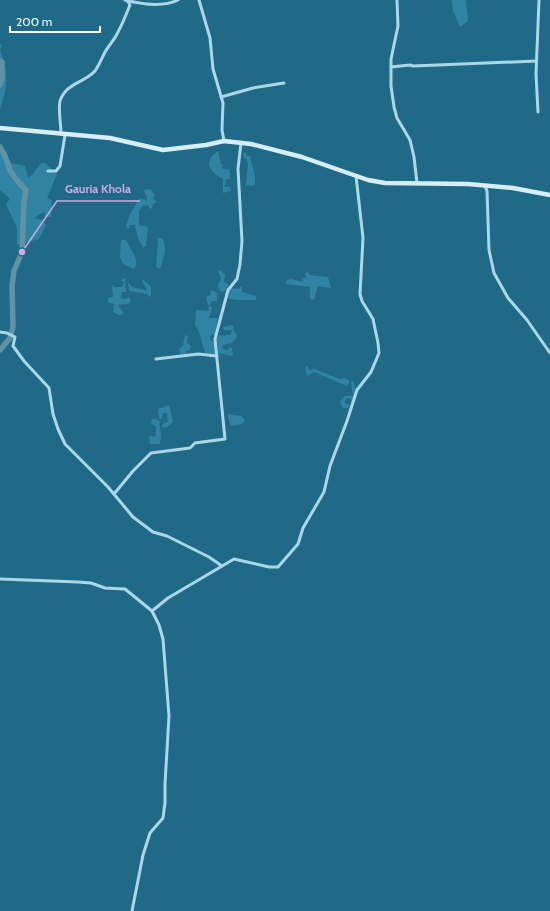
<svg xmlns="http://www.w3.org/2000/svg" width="550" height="911" font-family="Cabin,sans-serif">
<rect width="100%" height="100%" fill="#206987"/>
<!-- green -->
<g fill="#3183a3">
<path d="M 452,0 L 466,0 L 468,21 L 460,27 L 453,11 Z"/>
<path d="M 0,43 L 2,46 L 0,50 C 9,72 8,87 0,109 Z"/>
<path d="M 0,144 L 11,163 L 25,166 L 28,178 C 35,174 36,167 42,163 L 45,163 L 57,174 L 47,198 L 52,200 L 51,217 L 45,217 L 45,212 L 38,215 L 35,218 L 42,220 L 46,225 L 39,239 L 17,245 L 17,228 L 6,204 L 10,199 L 0,190 Z"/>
<path d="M 218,151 L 221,164 L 223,165 L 222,168 L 230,170 L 230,179 L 226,179 L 225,187 L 230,187 L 231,191 L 223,193 L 223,179 C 216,175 205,168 211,158 C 212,155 216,153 218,151 Z"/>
<path d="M 246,152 L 247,156 L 250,156 C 252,168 256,172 255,185 L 253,186 L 246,185 L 248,164 L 246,159 L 244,158 L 243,153 Z"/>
<path d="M 150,189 L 155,195 L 153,199 L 157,202 L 153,204 L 152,208 L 150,209 L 148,205 L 142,206 L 139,212 L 139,225 L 148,227 L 146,246 L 143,248 L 138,238 L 135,225 L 130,225 L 128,229 L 126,226 L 130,214 L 140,198 L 147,201 L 147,197 L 143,190 Z"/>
<path d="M 158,238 L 162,238 C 167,246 165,254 162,262 L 162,264 L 160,269 L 156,267 Z"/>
<path d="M 121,240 L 126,240 C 130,249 141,261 134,269 L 123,264 L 120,257 Z"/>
<path d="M 218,270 L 221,271 L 225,275 L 224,282 L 228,284 L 227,289 L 223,292 L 219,290 L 218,285 L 221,279 Z"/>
<path d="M 308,272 L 310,275 L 328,277 L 331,288 L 318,286 L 314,300 L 310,299 L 310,287 L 286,284 L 287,280 L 291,279 L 303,282 L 302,278 L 306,278 L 305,273 Z"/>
<path d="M 125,278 L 126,292 L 122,292 L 121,298 L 125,299 L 129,297 L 131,301 L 128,304 L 118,305 L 124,314 L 119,315 L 113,312 L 114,304 L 108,303 L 108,298 L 113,297 L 112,285 L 115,287 L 122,287 L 124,283 L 121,280 Z"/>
<path d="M 143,279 L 151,287 L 151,296 L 149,297 L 147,294 L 129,291 L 128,282 L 132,287 L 147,291 L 145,286 L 142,282 Z"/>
<path d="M 241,286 L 242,286 L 242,292 L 256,296 L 256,300 L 237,300 L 227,298 L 230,288 L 239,289 Z"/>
<path d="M 213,290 L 218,294 L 217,301 L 212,301 L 210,305 L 208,305 L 206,297 L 211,295 L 210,292 Z"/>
<path d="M 211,306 L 212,308 L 209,318 L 218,318 L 215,334 L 210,336 L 211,341 L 214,342 L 215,354 L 205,353 L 199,332 L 195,325 L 196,310 L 209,311 L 208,307 Z"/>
<path d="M 233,325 L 234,332 L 236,333 L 237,337 L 232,343 L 223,345 L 223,349 L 228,350 L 229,347 L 232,348 L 233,356 L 218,353 L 217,339 L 218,335 L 225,336 L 226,335 L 231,335 L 232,330 L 224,330 L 223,327 Z"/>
<path d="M 185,335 L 188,336 L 187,343 L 191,346 L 190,350 L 186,351 L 186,354 L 180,354 L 179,349 L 183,345 Z"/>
<path d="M 307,366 L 310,370 L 314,369 L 340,379 L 345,378 L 350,381 L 347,386 L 314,372 L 307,376 L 305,368 Z"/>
<path d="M 353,381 L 356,389 L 352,403 L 351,403 L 351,399 L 347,398 L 344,403 L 350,405 L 348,408 L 343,408 L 340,402 C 343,396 346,395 353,396 L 351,382 Z"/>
<path d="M 169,405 L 173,422 L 167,427 L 163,428 L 162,424 L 168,422 L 167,413 L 163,413 L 161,419 L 159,419 L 158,409 Z"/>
<path d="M 227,414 L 242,416 L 245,421 L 242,424 L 231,426 Z"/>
<path d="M 152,419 L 159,420 L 161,435 L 160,444 L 150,444 L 149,436 L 155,437 L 156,433 L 156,427 L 151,423 Z"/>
</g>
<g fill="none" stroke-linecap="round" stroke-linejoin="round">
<!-- river -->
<g stroke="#6092a6" stroke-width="5.5">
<path d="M 0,61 L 2,62 L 2,78 L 0,85"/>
<path d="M 0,147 C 7,157 6,160 10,170 C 14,178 20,184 26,190 L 24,201 L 22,252 L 14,271 L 12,286 L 13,327 L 10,338 L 0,350"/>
</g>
<!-- street -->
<g stroke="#aad8ea" stroke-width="3">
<path d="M 125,0 C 141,4 162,8 178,0"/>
<path d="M 199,0 L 210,38 L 213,69 L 223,103 L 222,130 L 224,141"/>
<path d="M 397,0 L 398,26 L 391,59 L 391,86 L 394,107 L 397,118 L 410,140 L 414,157 L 417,183"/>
<path d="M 391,67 L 410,65 L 413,66 L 536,61"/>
<path d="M 221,97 L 253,88 L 284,83"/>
<path d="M 538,112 L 536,74 L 539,0"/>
<path d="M 61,134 C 61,124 58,109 60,101 C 66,83 84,83 95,71 C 99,65 102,58 105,52 C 109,45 114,40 117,34 C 122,25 126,15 130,5 L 127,0"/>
<path d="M 48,171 L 56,171 L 60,166 L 65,135"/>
<path d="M 485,186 L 487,191 L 489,250 L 494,273 L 508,298 L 527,320 L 550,353"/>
<path d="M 0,332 L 7,333 L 15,337 L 13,346 L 24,361 L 49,388 L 53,414 L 58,429 L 65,444 L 108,487 L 133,517 L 153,532 L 167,536 L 209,557 L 222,566"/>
<path d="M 156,359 L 198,354 L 217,356"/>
<path d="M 114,494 L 133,471 L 151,453 L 190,448 L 195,443 L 225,439 L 215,339 L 228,290 L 237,279 L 240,264 L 242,241 L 238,169 L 241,143"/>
<path d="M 0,579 L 78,582 L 91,583 L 105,588 L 125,589 L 152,611 L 159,625 L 163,639 L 169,716 L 165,784 L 165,803 L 163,818 L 150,833 L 143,855 L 132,911"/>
<path d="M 152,611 L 168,598 L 234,559 L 269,567 L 278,567 L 298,544 L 303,528 L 324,492 L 330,466 L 347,421 L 357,390 L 371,372 L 379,353 L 378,343 L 373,319 L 362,301 L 360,294 L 363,238 L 356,176"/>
</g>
<!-- secondary -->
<path stroke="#d5eef8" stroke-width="4.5" d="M 0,128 L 110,138 L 163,150 L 206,145 L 224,141 L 251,144 L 302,157 L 368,180 L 385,183 L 468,184 L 513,188 L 550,195"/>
</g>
<!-- callouts -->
<path fill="none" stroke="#caabe5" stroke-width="1.5" d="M22 252L57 201H140"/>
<circle fill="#caabe5" stroke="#206987" stroke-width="1.5" cx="22" cy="252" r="4"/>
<g font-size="12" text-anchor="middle" font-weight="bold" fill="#caabe5" stroke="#206987" stroke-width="4" stroke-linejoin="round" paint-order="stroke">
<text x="98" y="193">Gauria Khola</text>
</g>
<!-- scale -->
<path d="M10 26v6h90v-6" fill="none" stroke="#ffffff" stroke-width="2"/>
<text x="16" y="26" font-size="12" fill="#ffffff" stroke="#206987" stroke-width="3" paint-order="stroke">200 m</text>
</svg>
